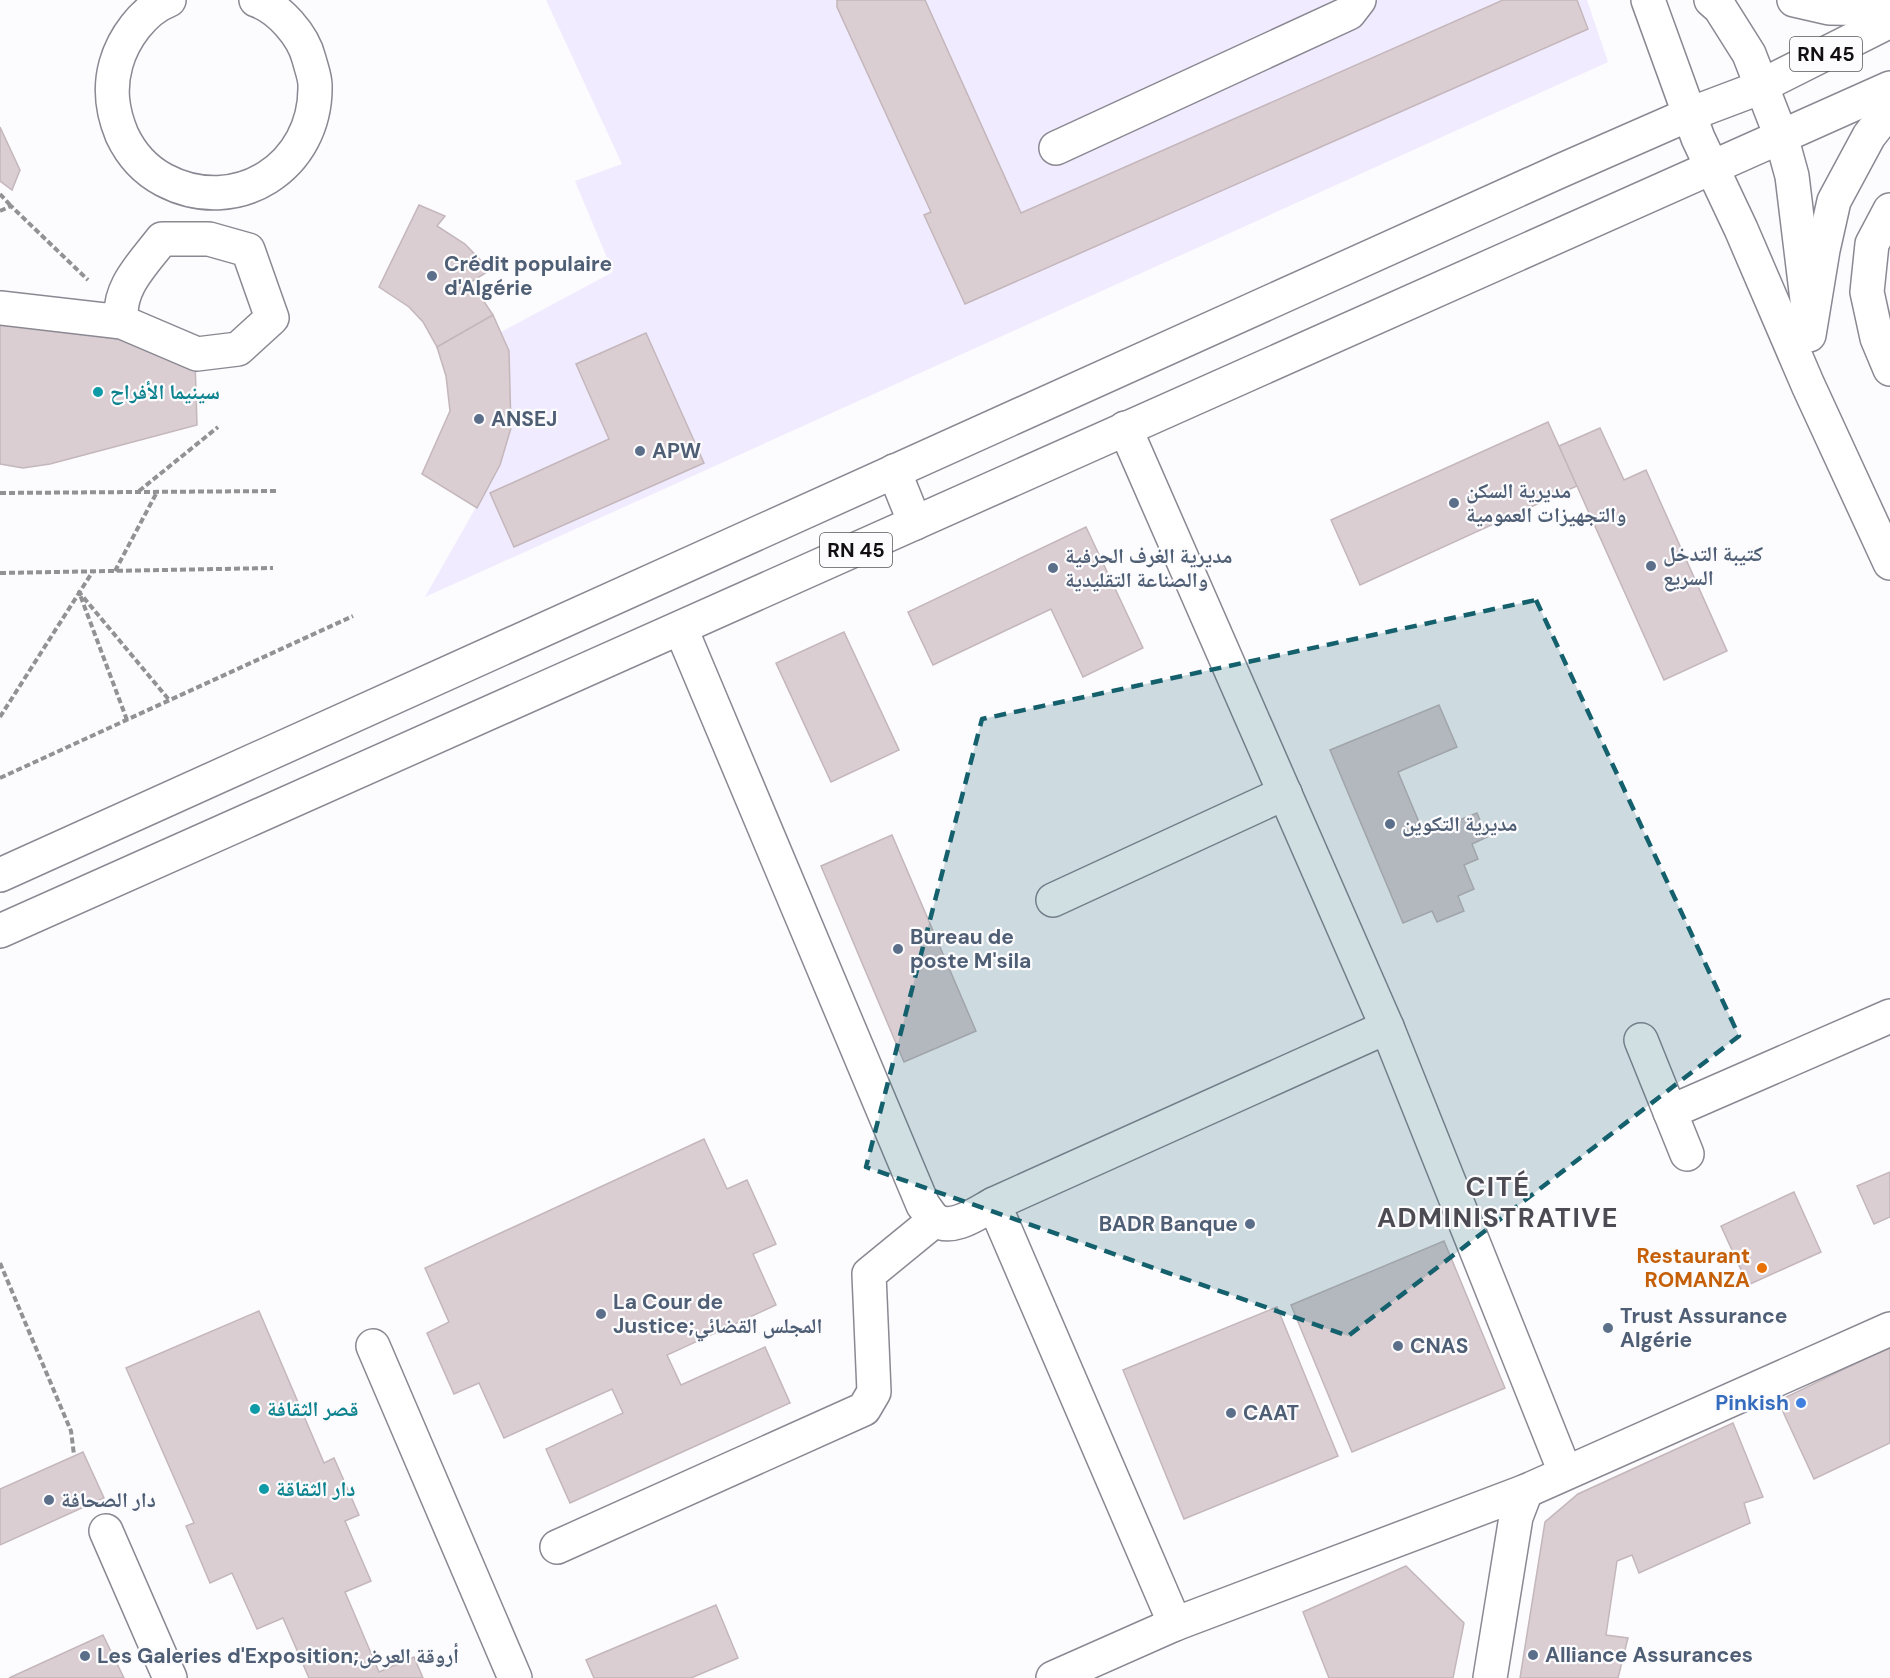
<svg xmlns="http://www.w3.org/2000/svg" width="1890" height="1678" font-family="'DM Sans','Noto Naskh Arabic',sans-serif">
<rect width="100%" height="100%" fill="#fcfbfd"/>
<!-- built -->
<path fill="#f0ebfe" d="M 546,0 L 1587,0 L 1608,62 L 425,597 L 500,465 L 511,428 L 509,351 L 501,332 L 613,272 L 575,181 L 622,164 Z"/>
<!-- building -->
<g fill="#dbced2" stroke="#c4b7bb" stroke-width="1.5">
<path d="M 837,0 L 925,0 L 1021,213 L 1503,0 L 1577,0 L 1588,29 L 965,304 L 924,215 L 931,212 L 837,7 Z"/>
<path d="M 0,127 L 20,170 L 12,190 L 0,181 Z"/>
<path d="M 419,205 L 445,216 L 437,226 L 465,244 L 490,270 L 471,282 L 493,315 L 437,347 L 423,322 L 409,307 L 379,287 Z"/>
<path d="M 493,315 L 509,351 L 511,428 L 500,465 L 477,508 L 422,474 L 450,411 L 446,376 L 437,347 Z"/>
<path d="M 0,316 L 32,317 L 195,359 L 197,425 L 50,464 L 23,468 L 0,464 Z"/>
<path d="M 646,333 L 704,463 L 514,547 L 490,493 L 609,439 L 576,364 Z"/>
<path d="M 1548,422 L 1577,486 L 1360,585 L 1331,520 Z"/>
<path d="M 1600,428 L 1624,480 L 1646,470 L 1727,651 L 1664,680 L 1559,446 Z"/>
<path d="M 1086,527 L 1143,648 L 1083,677 L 1051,609 L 933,665 L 908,612 Z"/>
<path d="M 844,632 L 899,750 L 831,782 L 776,663 Z"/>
<path d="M 1439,705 L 1457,747 L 1398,772 L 1424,834 L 1477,813 L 1487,837 L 1472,844 L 1478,859 L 1464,865 L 1474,889 L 1458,896 L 1464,911 L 1437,922 L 1432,911 L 1403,923 L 1330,750 Z"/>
<path d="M 892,835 L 976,1031 L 904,1062 L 821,866 Z"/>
<path d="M 704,1139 L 727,1189 L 747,1180 L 776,1244 L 753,1254 L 776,1305 L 667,1355 L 681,1385 L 765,1347 L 790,1403 L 570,1503 L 546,1449 L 623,1413 L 612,1389 L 504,1438 L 479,1383 L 454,1394 L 427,1333 L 449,1322 L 425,1268 Z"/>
<path d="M 1890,1172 L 1890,1217 L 1874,1224 L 1857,1186 Z"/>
<path d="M 1794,1192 L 1821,1252 L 1748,1285 L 1721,1226 Z"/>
<path d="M 1444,1241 L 1505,1388 L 1352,1452 L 1291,1305 Z"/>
<path d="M 1277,1307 L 1338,1456 L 1184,1519 L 1123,1370 Z"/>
<path d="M 259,1311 L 324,1463 L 334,1458 L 359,1515 L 345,1521 L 371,1581 L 345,1592 L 379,1672 L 414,1657 L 423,1678 L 309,1678 L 283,1618 L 257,1629 L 232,1573 L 210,1583 L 186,1526 L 194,1523 L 126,1368 Z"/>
<path d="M 1890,1347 L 1890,1443 L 1814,1479 L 1778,1401 Z"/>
<path d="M 1733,1423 L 1763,1497 L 1744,1503 L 1750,1523 L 1639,1573 L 1632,1555 L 1617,1561 L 1606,1635 L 1628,1638 L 1618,1678 L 1520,1678 L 1545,1522 L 1578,1494 Z"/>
<path d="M 83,1452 L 104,1498 L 0,1545 L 0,1489 Z"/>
<path d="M 1406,1566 L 1464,1623 L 1453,1678 L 1329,1678 L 1303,1612 Z"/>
<path d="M 716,1605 L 738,1658 L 691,1678 L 594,1678 L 586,1660 Z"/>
<path d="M 103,1635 L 124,1678 L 9,1678 Z"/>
</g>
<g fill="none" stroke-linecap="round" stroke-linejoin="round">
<!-- minor casing -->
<g stroke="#8a8892" stroke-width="36">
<g id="minor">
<path d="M 169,0 C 143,10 123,39 116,64 C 109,89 112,111 122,135 C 131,154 145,170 164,180 C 236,218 317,167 315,85 C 315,77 311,67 309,59 C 303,35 279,8 256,0"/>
<path d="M 1648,0 L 1698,138 L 1741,229 L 1808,385 L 1890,563"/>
<path d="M 1711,0 L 1720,8 L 1749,54 L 1781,136 L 1792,176 L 1808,308"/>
<path d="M 1056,148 L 1349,13 L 1359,0"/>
<path d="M 1890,210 L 1872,244 L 1867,292 L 1877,338 L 1890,369"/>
<path d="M 0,308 L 122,322 L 197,354 L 238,349 L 272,318 L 248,250 L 209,239 L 162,239 C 143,264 116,289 122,322"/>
<path d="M 1125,428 L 1387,1027 L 1565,1472"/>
<path d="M 681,629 L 923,1205 C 927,1210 931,1217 935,1220 C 953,1232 979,1212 994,1204"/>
<path d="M 1053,900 L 1285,793"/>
<path d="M 1641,1040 L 1687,1154"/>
<path d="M 1670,1112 L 1890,1016"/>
<path d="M 373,1346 L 515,1678"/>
<path d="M 106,1531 L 170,1678"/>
<path d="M 557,1547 L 864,1409 L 874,1392 L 869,1274 L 935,1220"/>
<path d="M 1175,1624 L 994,1204 L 1387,1027"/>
<path d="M 1053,1678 L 1175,1624 L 1526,1491 L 1890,1329"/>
<path d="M 1490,1678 L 1516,1517 L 1526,1491"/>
</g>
</g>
<!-- major casing -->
<g stroke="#8a8892" stroke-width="36">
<g id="major">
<path d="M 1794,0 L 1829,8 L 1890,9"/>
<path d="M 1809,335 L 1823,250 L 1834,201 L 1869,136 L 1890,109"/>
<path d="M 894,471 L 915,523"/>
<path d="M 0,875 L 1560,171 L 1690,114 L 1751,91 L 1890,21"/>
<path d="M 0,931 L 1890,88"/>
</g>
</g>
<!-- path -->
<g stroke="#929194" stroke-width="4" stroke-dasharray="6 3" stroke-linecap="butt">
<path d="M 0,194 L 11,206"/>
<path d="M 0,211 L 11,206 L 88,280"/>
<path d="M 139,491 L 218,427"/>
<path d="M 0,493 L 278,491"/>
<path d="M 115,571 L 157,492"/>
<path d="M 0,573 L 273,568"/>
<path d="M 0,717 L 93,571"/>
<path d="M 127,720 L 79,592 L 170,701"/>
<path d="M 0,778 L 353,616"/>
<path d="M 0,1263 L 71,1431 L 74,1455"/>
</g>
<!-- minor -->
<use href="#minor" stroke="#fff" stroke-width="33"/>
<!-- major -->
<use href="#major" stroke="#fff" stroke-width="33"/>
</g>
<!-- marked area -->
<path fill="#14606d" fill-opacity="0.2" stroke="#14606d" stroke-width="4.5" stroke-dasharray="12 8" stroke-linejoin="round" d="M 1536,600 L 1739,1036 L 1348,1336 L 866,1167 L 982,719 Z"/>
<!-- markers -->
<g fill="#5c6f8a" stroke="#fcfbfd" stroke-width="2">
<circle cx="432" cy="276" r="6"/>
<circle cx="479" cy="419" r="6"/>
<circle cx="640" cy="451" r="6"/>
<circle cx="1454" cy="503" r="6"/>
<circle cx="1651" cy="566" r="6"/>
<circle cx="1053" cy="568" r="6"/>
<circle cx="1390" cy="824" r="6"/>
<circle cx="898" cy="949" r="6"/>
<circle cx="1250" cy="1224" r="6"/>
<circle cx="601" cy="1314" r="6"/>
<circle cx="1608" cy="1328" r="6"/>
<circle cx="1398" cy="1346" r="6"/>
<circle cx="1231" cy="1413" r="6"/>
<circle cx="49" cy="1500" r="6"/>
<circle cx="1533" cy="1655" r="6"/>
<circle cx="85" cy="1656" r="6"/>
</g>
<g fill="#0f9aa8" stroke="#fcfbfd" stroke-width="2">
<circle cx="98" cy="392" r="6"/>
<circle cx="255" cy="1409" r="6"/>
<circle cx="264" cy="1489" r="6"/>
</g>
<circle fill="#e8710a" stroke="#fcfbfd" stroke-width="2" cx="1762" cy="1268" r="6"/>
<circle fill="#3f7fe0" stroke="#fcfbfd" stroke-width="2" cx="1801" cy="1403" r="6"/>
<g text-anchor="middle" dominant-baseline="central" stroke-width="4.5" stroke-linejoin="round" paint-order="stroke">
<!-- shield labels -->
<g fill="#fcfbfd" stroke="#585659" stroke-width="1.5">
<rect x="1790" y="37" width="72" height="34" rx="4.5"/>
<rect x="820" y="533" width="72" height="34" rx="4.5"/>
</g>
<g font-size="20" font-weight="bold" fill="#110f13">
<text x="1826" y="54">RN 45</text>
<text x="856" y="550">RN 45</text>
</g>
<!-- service labels -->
<g font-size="21" font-weight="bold" fill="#4e5e75" stroke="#fcfbfd" text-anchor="start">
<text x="444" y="264">Crédit populaire<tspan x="444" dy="24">d'Algérie</tspan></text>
<text x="491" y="419">ANSEJ</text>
<text x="652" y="451">APW</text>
<text x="1466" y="491">مديرية السكن<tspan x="1466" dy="24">والتجهيزات العمومية</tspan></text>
<text x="1663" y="554">كتيبة التدخل<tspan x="1663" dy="24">السريع</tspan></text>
<text x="1065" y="556">مديرية الغرف الحرفية<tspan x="1065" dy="24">والصناعة التقليدية</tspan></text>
<text x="1402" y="824">مديرية التكوين</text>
<text x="910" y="937">Bureau de<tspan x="910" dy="24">poste M'sila</tspan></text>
<text x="1238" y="1224" text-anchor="end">BADR Banque</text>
<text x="613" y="1302">La Cour de<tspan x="613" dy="24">Justice;المجلس القضائي</tspan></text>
<text x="1620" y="1316">Trust Assurance<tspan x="1620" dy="24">Algérie</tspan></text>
<text x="1410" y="1346">CNAS</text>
<text x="1243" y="1413">CAAT</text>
<text x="61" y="1500">دار الصحافة</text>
<text x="1545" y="1655">Alliance Assurances</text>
<text x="97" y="1656">Les Galeries d'Exposition;أروقة العرض</text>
</g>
<!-- culture labels -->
<g font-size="21" font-weight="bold" fill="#0d838f" stroke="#fcfbfd" text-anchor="start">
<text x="110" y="392">سينيما الأفراح</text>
<text x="267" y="1409">قصر الثقافة</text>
<text x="276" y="1489">دار الثقاقة</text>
</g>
<!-- food labels -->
<g font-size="21" font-weight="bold" fill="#c56008" stroke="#fcfbfd" text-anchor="end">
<text x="1750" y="1256">Restaurant<tspan x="1750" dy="24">ROMANZA</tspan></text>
</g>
<!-- shop labels -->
<g font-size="21" font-weight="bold" fill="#366cbe" stroke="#fcfbfd" text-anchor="end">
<text x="1789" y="1403">Pinkish</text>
</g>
<!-- district labels -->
<g font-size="27" font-weight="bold" letter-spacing="1.5" fill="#4c4a53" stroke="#fcfbfd">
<text x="1498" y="1186">CITÉ<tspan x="1498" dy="31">ADMINISTRATIVE</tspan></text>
</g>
</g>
</svg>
